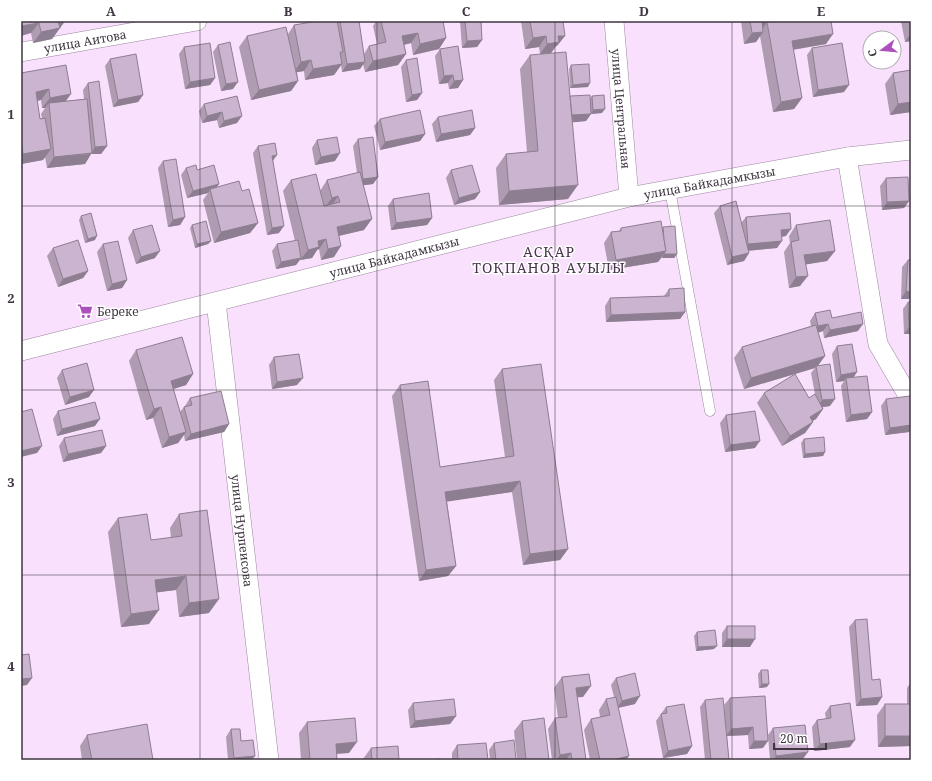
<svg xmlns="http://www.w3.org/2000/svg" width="932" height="781" font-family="'Noto Serif',serif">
<rect width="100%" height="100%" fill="#f9e0fd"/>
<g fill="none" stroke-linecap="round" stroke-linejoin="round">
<!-- service casing -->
<g stroke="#9c869f" stroke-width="11">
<path id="service" d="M 670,190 L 710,411"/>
</g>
<!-- minor casing -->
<g stroke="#9c869f" stroke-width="20">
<g id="minor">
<path id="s1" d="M 614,21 L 629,197"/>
<path id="s2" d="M 21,52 L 197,21"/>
<path d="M 847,157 L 878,344 L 911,401"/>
<path id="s3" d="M 216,302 L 269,760"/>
<path id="s4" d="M 21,351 L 629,197 L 847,157 L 911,150"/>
</g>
</g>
<!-- service -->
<use href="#service" stroke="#fff" stroke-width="10"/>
<!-- minor -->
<use href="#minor" stroke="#fff" stroke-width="19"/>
</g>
<!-- wall -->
<g fill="#af9bb2" fill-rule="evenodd">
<path d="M 21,21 L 65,21 L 52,39 L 33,43 L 31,33 Z"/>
<path d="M 318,21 L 359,21 L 364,54 L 369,46 L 377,44 L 373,26 L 376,21 L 443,21 L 446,38 L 439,49 L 413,55 L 411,43 L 404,45 L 406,54 L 398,65 L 365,72 L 363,64 L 360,69 L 342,72 L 341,65 L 334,75 L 305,80 L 304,71 L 297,72 L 298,81 L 291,91 L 251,100 L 239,47 L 247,36 L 288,34 L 294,25 Z"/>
<path d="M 460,21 L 481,21 L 482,40 L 477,47 L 462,48 Z"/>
<path d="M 521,21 L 563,21 L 557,46 L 556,46 L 551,53 L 540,54 L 539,47 L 525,49 Z"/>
<path d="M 741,21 L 831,21 L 826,44 L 793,50 L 802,98 L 794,109 L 773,112 L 760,36 L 756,42 L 744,44 Z"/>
<path d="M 901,21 L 911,21 L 911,41 L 905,42 Z"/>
<path d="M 218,45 L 233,89 L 221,91 L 213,52 Z"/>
<path d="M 184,47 L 215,78 L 210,85 L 185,89 L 179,54 Z"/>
<path d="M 812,48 L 844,92 L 813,97 L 807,55 Z"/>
<path d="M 440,49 L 463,80 L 458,88 L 449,89 L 448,83 L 439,84 L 435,56 Z"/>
<path d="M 530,55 L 570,96 L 590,99 L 592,96 L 602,113 L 591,114 L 586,121 L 572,122 L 568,199 L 499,205 L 496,168 L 506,154 L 527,152 L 520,69 Z"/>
<path d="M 110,59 L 143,95 L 138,102 L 113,107 L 105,66 Z"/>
<path d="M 406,60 L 422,93 L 417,100 L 406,102 L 401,67 Z"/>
<path d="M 66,65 L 66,101 L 84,99 L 83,90 L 88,83 L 107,146 L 101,154 L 91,154 L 85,164 L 47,168 L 45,157 L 43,160 L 21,164 L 21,73 ZM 41,100 L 42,108 L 45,108 L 41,114 L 42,118 L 40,119 L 37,101 Z"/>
<path d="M 571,65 L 588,87 L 570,88 L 569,69 Z"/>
<path d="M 911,70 L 911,112 L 890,115 L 885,84 L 893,73 Z"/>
<path d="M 237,96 L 237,123 L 219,128 L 217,120 L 202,123 L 199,111 L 204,104 Z"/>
<path d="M 438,117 L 475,128 L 470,135 L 436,142 L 432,124 Z"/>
<path d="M 380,119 L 425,134 L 420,141 L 380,150 L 374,126 Z"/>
<path d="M 358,139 L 378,177 L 373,184 L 364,185 L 364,230 L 339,236 L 334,257 L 321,260 L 319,249 L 317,250 L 312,258 L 300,260 L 296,265 L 276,269 L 272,251 L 277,244 L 295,241 L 283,191 L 291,180 L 320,191 L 327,180 L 357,173 L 353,146 Z"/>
<path d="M 317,140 L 335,161 L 315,165 L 312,148 Z"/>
<path d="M 258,146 L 273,162 L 279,233 L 267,235 L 253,153 Z"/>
<path d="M 163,161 L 185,217 L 180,225 L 168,227 L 158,168 Z"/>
<path d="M 186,168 L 197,170 L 219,184 L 216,187 L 242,191 L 258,223 L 250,233 L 214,243 L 203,200 L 208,193 L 187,198 L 181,175 Z"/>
<path d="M 451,170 L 480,192 L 475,199 L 454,205 L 446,178 Z"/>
<path d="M 886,178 L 909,201 L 904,208 L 882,210 L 880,186 Z"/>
<path d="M 393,199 L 432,218 L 427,225 L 391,230 L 388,206 Z"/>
<path d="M 720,206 L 741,223 L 746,217 L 786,236 L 782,237 L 777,248 L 748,251 L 749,253 L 744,261 L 727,265 L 714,213 Z"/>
<path d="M 81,216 L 95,240 L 85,243 L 79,220 Z"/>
<path d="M 192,225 L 211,241 L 208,244 L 195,248 L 190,228 Z"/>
<path d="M 796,225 L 835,251 L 827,261 L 806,264 L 800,286 L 789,288 L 784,252 L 790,243 L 789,236 Z"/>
<path d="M 663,227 L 677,254 L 674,258 L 662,258 L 662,257 L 658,262 L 609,270 L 604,243 L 611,232 L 619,231 L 621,228 L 662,229 Z"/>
<path d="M 133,230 L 155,258 L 136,264 L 128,238 Z"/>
<path d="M 103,244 L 127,280 L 122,288 L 107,291 L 97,252 Z"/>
<path d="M 53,248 L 88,271 L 83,278 L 58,287 L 47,256 Z"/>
<path d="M 908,260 L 911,299 L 901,299 L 902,267 Z"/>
<path d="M 669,289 L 685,312 L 680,319 L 606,322 L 605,306 L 610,298 L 664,296 Z"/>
<path d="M 908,302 L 911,302 L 911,334 L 904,334 L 903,309 Z"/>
<path d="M 815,313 L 832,318 L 858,331 L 824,338 L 823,331 L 818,333 L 825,356 L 818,365 L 830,406 L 822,407 L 823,409 L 816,419 L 812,421 L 813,422 L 805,433 L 782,446 L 757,403 L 764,393 L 809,398 L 815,394 L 811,373 L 815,368 L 744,389 L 734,358 L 742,347 L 811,326 L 810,321 Z"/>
<path d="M 837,346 L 872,412 L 867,419 L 846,422 L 841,386 L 844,381 L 836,382 L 832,354 Z"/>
<path d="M 136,350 L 193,374 L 186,385 L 173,389 L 180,412 L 184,407 L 185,406 L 190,398 L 229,424 L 224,432 L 185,441 L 184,435 L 178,443 L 162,448 L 153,418 L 146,420 L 129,361 Z"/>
<path d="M 274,357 L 297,385 L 272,389 L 269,365 Z"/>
<path d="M 502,369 L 568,549 L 560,560 L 523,565 L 512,492 L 447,501 L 456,566 L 448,576 L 419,581 L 392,396 L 400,385 L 440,467 L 505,457 L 494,380 Z"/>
<path d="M 62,370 L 89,397 L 65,405 L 57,378 Z"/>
<path d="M 886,399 L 911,401 L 911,429 L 909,432 L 885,435 L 881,406 Z"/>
<path d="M 58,411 L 95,426 L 57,436 L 53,419 Z"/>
<path d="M 726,415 L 755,448 L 725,452 L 720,423 Z"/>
<path d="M 64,438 L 106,446 L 101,453 L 63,462 L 59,446 Z"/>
<path d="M 804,439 L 825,452 L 823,456 L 803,458 L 801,443 Z"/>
<path d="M 179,514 L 209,613 L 179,617 L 176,590 L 157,592 L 149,624 L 121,627 L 108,532 L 118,518 L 151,540 L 171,538 L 170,528 Z"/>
<path d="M 855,620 L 872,680 L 882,697 L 877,705 L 856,706 L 849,627 Z"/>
<path d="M 727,626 L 750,647 L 722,647 L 722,633 Z"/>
<path d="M 697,632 L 714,649 L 696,651 L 694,636 Z"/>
<path d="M 761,670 L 767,687 L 759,688 L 758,674 Z"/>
<path d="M 562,677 L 583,697 L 577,697 L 586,760 L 552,760 L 548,729 L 555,718 L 558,718 L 554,688 Z"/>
<path d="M 616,678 L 635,704 L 618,708 L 626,760 L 590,760 L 584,730 L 591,719 L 600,717 L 599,710 L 606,699 L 614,697 L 611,685 Z"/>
<path d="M 911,682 L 911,746 L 878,747 L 877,715 L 885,704 L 907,704 L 907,688 Z"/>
<path d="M 765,696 L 763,748 L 749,749 L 748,735 L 727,736 L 729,760 L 705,760 L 700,707 L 705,700 L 725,719 L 724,705 L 730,698 Z"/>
<path d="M 413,703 L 456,716 L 450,724 L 410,728 L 408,710 Z"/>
<path d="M 830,706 L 850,747 L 814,751 L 812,727 L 817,720 L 826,719 L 825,713 Z"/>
<path d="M 666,707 L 692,746 L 687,754 L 663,758 L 656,721 Z"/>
<path d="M 522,721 L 549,760 L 517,760 L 514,731 Z"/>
<path d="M 307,722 L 349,753 L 336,754 L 337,760 L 301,760 L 299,733 Z"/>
<path d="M 773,728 L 803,759 L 770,760 L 768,735 Z"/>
<path d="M 231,729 L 241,741 L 252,760 L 228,760 L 226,737 Z"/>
<path d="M 87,735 L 153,760 L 82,760 L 80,746 Z"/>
<path d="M 494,743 L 516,760 L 490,760 L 489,750 Z"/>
<path d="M 457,745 L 488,760 L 452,760 L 452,753 Z"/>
<path d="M 371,748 L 399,760 L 363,760 L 363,759 Z"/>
</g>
<!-- shaded-wall -->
<g fill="#8e7e91">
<path d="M 58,21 L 65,21 L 52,39 L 33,43 L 41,32 Z"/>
<path d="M 759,21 L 803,21 L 767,22 L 764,27 L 754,28 Z"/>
<path d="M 39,23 L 31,33 L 21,36 L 21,26 Z"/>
<path d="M 763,32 L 756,42 L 744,44 L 752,33 Z"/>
<path d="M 418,33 L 411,43 L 394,47 L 402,36 Z"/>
<path d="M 911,33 L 911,41 L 905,42 Z"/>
<path d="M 833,34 L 826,44 L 784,51 L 792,41 Z"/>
<path d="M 546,36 L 539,47 L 525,49 L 533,38 Z"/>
<path d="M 558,36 L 565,36 L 557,46 L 556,46 L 551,53 L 540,54 L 547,44 Z"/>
<path d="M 446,38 L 439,49 L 413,55 L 420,44 Z"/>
<path d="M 482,40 L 477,47 L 462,48 L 467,41 Z"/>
<path d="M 406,54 L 398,65 L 365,72 L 373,61 Z"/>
<path d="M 311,60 L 304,71 L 293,73 L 301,62 Z"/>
<path d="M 365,62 L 360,69 L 342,72 L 347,64 Z"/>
<path d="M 342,64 L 334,75 L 305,80 L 313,69 Z"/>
<path d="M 453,75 L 448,83 L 439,84 L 444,76 Z"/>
<path d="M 215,78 L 210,85 L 185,89 L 190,82 Z"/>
<path d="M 463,80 L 458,88 L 449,89 L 454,81 Z"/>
<path d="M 298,81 L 291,91 L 251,100 L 259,90 Z"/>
<path d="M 238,82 L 233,89 L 221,91 L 226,84 Z"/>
<path d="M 590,83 L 588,87 L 570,88 L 573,85 Z"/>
<path d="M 849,85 L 844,92 L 813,97 L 818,90 Z"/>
<path d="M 49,89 L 41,100 L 28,102 L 36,92 Z"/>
<path d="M 422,93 L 417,100 L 406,102 L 412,95 Z"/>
<path d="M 71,94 L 63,105 L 49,103 L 45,108 L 42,108 L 50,98 Z"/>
<path d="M 143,95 L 138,102 L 113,107 L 118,100 Z"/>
<path d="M 802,98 L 794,109 L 773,112 L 781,102 Z"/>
<path d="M 911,102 L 911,112 L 890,115 L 898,104 Z"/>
<path d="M 605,109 L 602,113 L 591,114 L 593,110 Z"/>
<path d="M 222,112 L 217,120 L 202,123 L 207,116 Z"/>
<path d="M 591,114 L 586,121 L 566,123 L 571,115 Z"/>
<path d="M 242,116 L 237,123 L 219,128 L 224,121 Z"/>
<path d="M 475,128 L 470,135 L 436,142 L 441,134 Z"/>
<path d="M 425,134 L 420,141 L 380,150 L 385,142 Z"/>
<path d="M 107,146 L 101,154 L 91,154 L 85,164 L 47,168 L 54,157 L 91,154 L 95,147 Z"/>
<path d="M 51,149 L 43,160 L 21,164 L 21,157 L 23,154 Z"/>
<path d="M 340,153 L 335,161 L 315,165 L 321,157 Z"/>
<path d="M 277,155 L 272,162 L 272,156 Z"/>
<path d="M 378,177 L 373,184 L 358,186 L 363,179 Z"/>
<path d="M 219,184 L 214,191 L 210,189 L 208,193 L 187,198 L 193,191 Z"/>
<path d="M 578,185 L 568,199 L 499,205 L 509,191 Z"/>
<path d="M 480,192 L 475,199 L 454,205 L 459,198 Z"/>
<path d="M 338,196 L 331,207 L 324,208 L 332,198 Z"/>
<path d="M 909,201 L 904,208 L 882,210 L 887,202 Z"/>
<path d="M 185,217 L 180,225 L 168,227 L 173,220 Z"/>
<path d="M 432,218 L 427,225 L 391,230 L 396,223 Z"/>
<path d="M 372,219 L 364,230 L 329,238 L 337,227 Z"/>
<path d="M 258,223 L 250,233 L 214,243 L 221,232 Z"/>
<path d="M 284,226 L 279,233 L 267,235 L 272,228 Z"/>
<path d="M 791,229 L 786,236 L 776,237 L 781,230 Z"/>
<path d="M 97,236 L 95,240 L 85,243 L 88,239 Z"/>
<path d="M 326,239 L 319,249 L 317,250 L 312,258 L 300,260 L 308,250 L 318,241 Z"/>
<path d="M 211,241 L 208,244 L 195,248 L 197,244 Z"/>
<path d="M 782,241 L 777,248 L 743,251 L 748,244 Z"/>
<path d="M 341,246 L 334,257 L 321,260 L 328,249 Z"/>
<path d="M 160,251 L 155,258 L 136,264 L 141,257 Z"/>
<path d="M 666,251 L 658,262 L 609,270 L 616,260 Z"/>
<path d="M 835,251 L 827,261 L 797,266 L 804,255 Z"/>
<path d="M 749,253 L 744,261 L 727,265 L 732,257 Z"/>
<path d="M 664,254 L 677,254 L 674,258 L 662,258 Z"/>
<path d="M 301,258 L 296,265 L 276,269 L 281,262 Z"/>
<path d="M 88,271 L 83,278 L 58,287 L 63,279 Z"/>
<path d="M 808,276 L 800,286 L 789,288 L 796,277 Z"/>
<path d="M 127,280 L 122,288 L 107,291 L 112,284 Z"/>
<path d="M 906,291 L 911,292 L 911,299 L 901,299 Z"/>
<path d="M 685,312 L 680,319 L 606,322 L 611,315 Z"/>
<path d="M 828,324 L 823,331 L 812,334 L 818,326 Z"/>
<path d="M 863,324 L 858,331 L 824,338 L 830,330 Z"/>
<path d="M 909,327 L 911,327 L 911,334 L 904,334 Z"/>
<path d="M 825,356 L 817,367 L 816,366 L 815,368 L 744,389 L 751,378 Z"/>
<path d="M 857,372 L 852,380 L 846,378 L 844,381 L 836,382 L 841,375 Z"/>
<path d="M 193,374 L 186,385 L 164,392 L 171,381 Z"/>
<path d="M 303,378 L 297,385 L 272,389 L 277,382 Z"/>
<path d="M 94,390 L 89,397 L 65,405 L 70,397 Z"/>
<path d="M 835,399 L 830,406 L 817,408 L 822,400 Z"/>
<path d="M 161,407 L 153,418 L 146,420 L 154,409 Z"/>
<path d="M 823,409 L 816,419 L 802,427 L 810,417 Z"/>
<path d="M 872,412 L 867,419 L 846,422 L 851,415 Z"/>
<path d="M 100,419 L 95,426 L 57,436 L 62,429 Z"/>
<path d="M 813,422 L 805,433 L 782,446 L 790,436 Z"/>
<path d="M 229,424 L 224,432 L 185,441 L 191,434 Z"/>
<path d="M 911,425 L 911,429 L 909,432 L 885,435 L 890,428 Z"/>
<path d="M 186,432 L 178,443 L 162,448 L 169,437 Z"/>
<path d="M 760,441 L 755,448 L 725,452 L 730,445 Z"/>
<path d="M 42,446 L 37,453 L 21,457 L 21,451 Z"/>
<path d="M 106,446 L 101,453 L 63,462 L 68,454 Z"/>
<path d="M 825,452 L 823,456 L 803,458 L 805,454 Z"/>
<path d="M 520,481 L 512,492 L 438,503 L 445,492 Z"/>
<path d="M 568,549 L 560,560 L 523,565 L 530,554 Z"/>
<path d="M 456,566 L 448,576 L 419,581 L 426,570 Z"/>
<path d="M 186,576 L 176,590 L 145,594 L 155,580 Z"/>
<path d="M 219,599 L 209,613 L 179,617 L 189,603 Z"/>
<path d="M 159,610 L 149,624 L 121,627 L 131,614 Z"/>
<path d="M 727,639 L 755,639 L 750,647 L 722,647 Z"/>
<path d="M 717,646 L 714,649 L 696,651 L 698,647 Z"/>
<path d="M 32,678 L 27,685 L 21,686 L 21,679 Z"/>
<path d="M 762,684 L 769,684 L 767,687 L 759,688 Z"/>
<path d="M 591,686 L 583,697 L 568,698 L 576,688 Z"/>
<path d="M 640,696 L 635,704 L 617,708 L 622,701 Z"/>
<path d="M 882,697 L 877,705 L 856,706 L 861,699 Z"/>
<path d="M 456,716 L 450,724 L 410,728 L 415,721 Z"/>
<path d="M 753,727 L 748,735 L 726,736 L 731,729 Z"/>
<path d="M 885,736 L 911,736 L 911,746 L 878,747 Z"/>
<path d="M 855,740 L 850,747 L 814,751 L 820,744 Z"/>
<path d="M 754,741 L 768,741 L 763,748 L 749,749 Z"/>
<path d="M 357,742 L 349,753 L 328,754 L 336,744 Z"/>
<path d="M 692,746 L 687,754 L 663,758 L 668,751 Z"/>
<path d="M 808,752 L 803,759 L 773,760 L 776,756 Z"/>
<path d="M 571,753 L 566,760 L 556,760 L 560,755 Z"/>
<path d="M 255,756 L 252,760 L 233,760 L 234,758 Z"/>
<path d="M 629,756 L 626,760 L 612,760 Z"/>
</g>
<!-- building -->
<g fill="#cbb4cf" stroke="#8e7e91">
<path d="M 21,21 L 58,21 L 60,28 L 41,32 L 39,23 L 21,26 Z"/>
<path d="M 318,21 L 337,21 L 343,52 L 340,52 L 342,64 L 313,69 L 311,60 L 301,62 L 294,25 Z"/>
<path d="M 340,21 L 359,21 L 365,62 L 347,64 Z"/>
<path d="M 381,21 L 443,21 L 446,38 L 420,44 L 418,33 L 402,36 L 406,54 L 373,61 L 369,46 L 386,42 Z"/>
<path d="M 465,21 L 481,21 L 482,40 L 467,41 Z"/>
<path d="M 530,21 L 563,21 L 565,36 L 558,36 L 559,42 L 547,44 L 546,36 L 533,38 Z"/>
<path d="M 750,21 L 762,21 L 763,32 L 752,33 Z"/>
<path d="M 775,21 L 831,21 L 833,34 L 792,41 L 802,98 L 781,102 L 767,22 Z"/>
<path d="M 286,27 L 298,81 L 259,90 L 247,36 Z"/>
<path d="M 230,42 L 238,82 L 226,84 L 218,45 Z"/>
<path d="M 210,43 L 215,78 L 190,82 L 184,47 Z"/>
<path d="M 842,43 L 849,85 L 818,90 L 812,48 Z"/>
<path d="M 458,46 L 463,80 L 454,81 L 453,75 L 444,76 L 440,49 Z"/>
<path d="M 566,52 L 578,185 L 509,191 L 506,154 L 538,151 L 530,55 Z"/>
<path d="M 136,54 L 143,95 L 118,100 L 110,59 Z"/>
<path d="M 417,58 L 422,93 L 412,95 L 406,60 Z"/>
<path d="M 589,64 L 590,83 L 573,85 L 571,65 Z"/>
<path d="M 66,65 L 71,94 L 50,98 L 49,89 L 36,92 L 40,119 L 45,118 L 51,149 L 23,154 L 21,139 L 21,73 Z"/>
<path d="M 911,70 L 911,102 L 898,104 L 893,73 Z"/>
<path d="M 99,81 L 107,146 L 95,147 L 88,83 Z"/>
<path d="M 590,95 L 591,114 L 572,115 L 570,96 Z"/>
<path d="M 604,95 L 605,109 L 593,110 L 592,96 Z"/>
<path d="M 237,96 L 242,116 L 224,121 L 222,112 L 207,116 L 204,104 Z"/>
<path d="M 87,99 L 92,153 L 54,157 L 49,103 Z"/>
<path d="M 420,110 L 425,134 L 385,142 L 380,119 Z"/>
<path d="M 472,110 L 475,128 L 441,134 L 438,117 Z"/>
<path d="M 337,137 L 340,153 L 321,157 L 317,140 Z"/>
<path d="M 373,137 L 378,177 L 363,179 L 358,139 Z"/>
<path d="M 275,143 L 277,155 L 272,156 L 284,226 L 272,228 L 258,146 Z"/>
<path d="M 176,159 L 185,217 L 173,220 L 163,161 Z"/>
<path d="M 196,165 L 197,170 L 214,165 L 219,184 L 193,191 L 186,168 Z"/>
<path d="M 472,165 L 480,192 L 459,198 L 451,170 Z"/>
<path d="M 360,172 L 372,219 L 337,227 L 341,246 L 328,249 L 326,239 L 318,241 L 319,247 L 308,250 L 291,180 L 316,174 L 324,206 L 340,202 L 338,196 L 332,198 L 327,180 Z"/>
<path d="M 908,177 L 909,201 L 887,202 L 886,178 Z"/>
<path d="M 239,181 L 242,191 L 249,189 L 258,223 L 221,232 L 210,189 Z"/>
<path d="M 429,193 L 432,218 L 396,223 L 393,199 Z"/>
<path d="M 736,201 L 749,253 L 732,257 L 720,206 Z"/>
<path d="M 91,213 L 97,236 L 88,239 L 81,216 Z"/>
<path d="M 790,213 L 791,229 L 781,230 L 782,241 L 748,244 L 746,217 Z"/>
<path d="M 830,220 L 835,251 L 804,255 L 808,276 L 796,277 L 791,242 L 799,240 L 796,225 Z"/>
<path d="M 206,221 L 211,241 L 197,244 L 192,225 Z"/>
<path d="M 661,221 L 666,251 L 616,260 L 611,232 L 621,231 L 621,228 Z"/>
<path d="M 152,225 L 160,251 L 141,257 L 133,230 Z"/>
<path d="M 675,226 L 677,254 L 664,254 L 664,253 L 666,251 L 664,239 L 663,227 Z"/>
<path d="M 78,240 L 88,271 L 63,279 L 53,248 Z"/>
<path d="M 298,240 L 301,258 L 281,262 L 277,244 Z"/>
<path d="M 118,241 L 127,280 L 112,284 L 103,244 Z"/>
<path d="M 908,260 L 911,260 L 911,292 L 906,291 Z"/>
<path d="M 684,288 L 685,312 L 611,315 L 610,298 L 669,296 L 669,289 Z"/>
<path d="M 908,302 L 911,302 L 911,327 L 909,327 Z"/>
<path d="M 830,310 L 832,318 L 861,312 L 863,324 L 830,330 L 828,324 L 818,326 L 815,313 Z"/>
<path d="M 816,325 L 825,356 L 751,378 L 742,347 Z"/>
<path d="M 182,337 L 193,374 L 171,381 L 186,432 L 169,437 L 161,407 L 154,409 L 136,350 Z"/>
<path d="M 852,344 L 857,372 L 841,375 L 837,346 Z"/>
<path d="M 299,354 L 303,378 L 277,382 L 274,357 Z"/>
<path d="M 87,363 L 94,390 L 70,397 L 62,370 Z"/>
<path d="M 541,364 L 568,549 L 530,554 L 520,481 L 445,492 L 456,566 L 426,570 L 400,385 L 428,381 L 440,467 L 514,456 L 502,369 Z"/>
<path d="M 830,364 L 835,399 L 822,400 L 816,366 Z"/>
<path d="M 795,374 L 809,398 L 815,394 L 823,409 L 810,417 L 813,422 L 790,436 L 764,393 Z"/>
<path d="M 867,376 L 872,412 L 851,415 L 846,378 Z"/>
<path d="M 221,391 L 229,424 L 191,434 L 184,407 L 192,405 L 190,398 Z"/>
<path d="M 910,396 L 911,401 L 911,425 L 890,428 L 886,399 Z"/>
<path d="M 95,402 L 100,419 L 62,429 L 58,411 Z"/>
<path d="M 32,409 L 42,446 L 21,451 L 21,412 Z"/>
<path d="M 755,411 L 760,441 L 730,445 L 726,415 Z"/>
<path d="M 102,430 L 106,446 L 68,454 L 64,438 Z"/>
<path d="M 824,437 L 825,452 L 805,454 L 804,439 Z"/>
<path d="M 207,510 L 219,599 L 189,603 L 186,576 L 155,580 L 159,610 L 131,614 L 118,518 L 147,514 L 151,540 L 182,536 L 179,514 Z"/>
<path d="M 867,619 L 872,680 L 880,679 L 882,697 L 861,699 L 855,620 Z"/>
<rect x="727" y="626" width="28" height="13"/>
<path d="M 715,630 L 717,646 L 698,647 L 697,632 Z"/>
<path d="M 29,654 L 32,678 L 21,679 L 21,655 Z"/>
<path d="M 761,670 L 768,670 L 769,684 L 762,684 Z"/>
<path d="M 635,673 L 640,696 L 622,701 L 616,678 Z"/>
<path d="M 589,674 L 591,686 L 576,688 L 586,760 L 572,760 L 571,753 L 560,755 L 555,718 L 567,717 L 562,677 Z"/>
<path d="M 765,696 L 768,741 L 754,741 L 753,727 L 731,729 L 730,698 Z"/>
<path d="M 616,697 L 629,756 L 612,760 L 600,760 L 591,719 L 610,715 L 606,699 Z"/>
<path d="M 723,698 L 729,760 L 711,760 L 705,700 Z"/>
<path d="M 454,699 L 456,716 L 415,721 L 413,703 Z"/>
<path d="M 850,703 L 855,740 L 820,744 L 817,720 L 831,718 L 830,706 Z"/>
<path d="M 684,704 L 692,746 L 668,751 L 661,714 L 667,713 L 666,707 Z"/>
<rect x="885" y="704" width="26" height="32"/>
<path d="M 355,718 L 357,742 L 336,744 L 337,760 L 310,760 L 307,722 Z"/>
<path d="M 544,718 L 549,760 L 526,760 L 522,721 Z"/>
<path d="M 147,724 L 153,760 L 92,760 L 87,735 Z"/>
<path d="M 805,725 L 808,752 L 776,756 L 773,728 Z"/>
<path d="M 231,729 L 240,729 L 241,741 L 253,740 L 255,756 L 234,758 Z"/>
<path d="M 514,740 L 516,760 L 496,760 L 494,743 Z"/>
<path d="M 486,743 L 488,760 L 458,760 L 457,745 Z"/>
<path d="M 398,746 L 399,760 L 372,760 L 371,748 Z"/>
<path d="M 440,759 L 440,760 L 429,760 Z"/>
</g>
<!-- grid -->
<path fill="none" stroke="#3f3641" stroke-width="1" stroke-opacity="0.55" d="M 200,21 L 200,760M 377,21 L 377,760M 555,21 L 555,760M 732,21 L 732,760M 21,206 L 911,206M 21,390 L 911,390M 21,575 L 911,575"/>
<!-- icons -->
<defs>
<g id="supermarket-bare" transform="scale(1.2)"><path d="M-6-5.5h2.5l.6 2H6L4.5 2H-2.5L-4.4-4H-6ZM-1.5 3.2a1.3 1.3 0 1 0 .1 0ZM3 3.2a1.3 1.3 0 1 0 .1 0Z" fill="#ac51bc" stroke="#fff" stroke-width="2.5" paint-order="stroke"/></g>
</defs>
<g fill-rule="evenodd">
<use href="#supermarket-bare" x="85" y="311"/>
</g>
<g text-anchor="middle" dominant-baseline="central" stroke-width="3" stroke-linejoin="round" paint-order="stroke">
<!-- street labels -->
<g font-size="12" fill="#3f3641" stroke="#fff">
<text stroke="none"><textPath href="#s2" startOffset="65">улица Аитова</textPath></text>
<text stroke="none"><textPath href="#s1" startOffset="88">улица Центральная</textPath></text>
<text stroke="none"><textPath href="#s4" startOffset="709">улица Байкадамкызы</textPath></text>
<text stroke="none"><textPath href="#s4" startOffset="385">улица Байкадамкызы</textPath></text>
<text stroke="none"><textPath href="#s3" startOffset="230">улица Нурпеисова</textPath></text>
</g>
<!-- poi labels -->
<g font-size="12" fill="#3f3641" stroke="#fff" text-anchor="start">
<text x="97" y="311">Береке</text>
</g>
<!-- quarter labels -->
<g font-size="14" letter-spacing="1" fill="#4a374d" stroke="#fff">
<text x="549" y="251">АСҚАР<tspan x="549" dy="16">ТОҚПАНОВ АУЫЛЫ</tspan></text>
</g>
</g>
<!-- border -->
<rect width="932" height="781" fill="none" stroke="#ffffff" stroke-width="44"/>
<!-- north arrow -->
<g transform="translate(882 50) rotate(254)"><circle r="19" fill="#ffffff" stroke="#b2afb3"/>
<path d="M0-3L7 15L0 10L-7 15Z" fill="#ac51bc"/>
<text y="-6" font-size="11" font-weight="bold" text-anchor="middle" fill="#3f3641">С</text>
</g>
<!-- scale -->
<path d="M774 743v6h52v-6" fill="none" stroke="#3f3641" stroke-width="2"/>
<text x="780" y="743" font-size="12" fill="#3f3641" stroke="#ffffff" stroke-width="3" paint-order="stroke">20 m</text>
<rect x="22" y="22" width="888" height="737" fill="none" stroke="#3f3641" stroke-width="1.5"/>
<g font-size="13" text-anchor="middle" font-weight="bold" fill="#3f3641">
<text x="111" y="16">A</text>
<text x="288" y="16">B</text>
<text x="466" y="16">C</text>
<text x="644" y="16">D</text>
<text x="821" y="16">E</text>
<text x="11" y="119">1</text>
<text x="11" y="303">2</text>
<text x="11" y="487">3</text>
<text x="11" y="671">4</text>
</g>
</svg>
